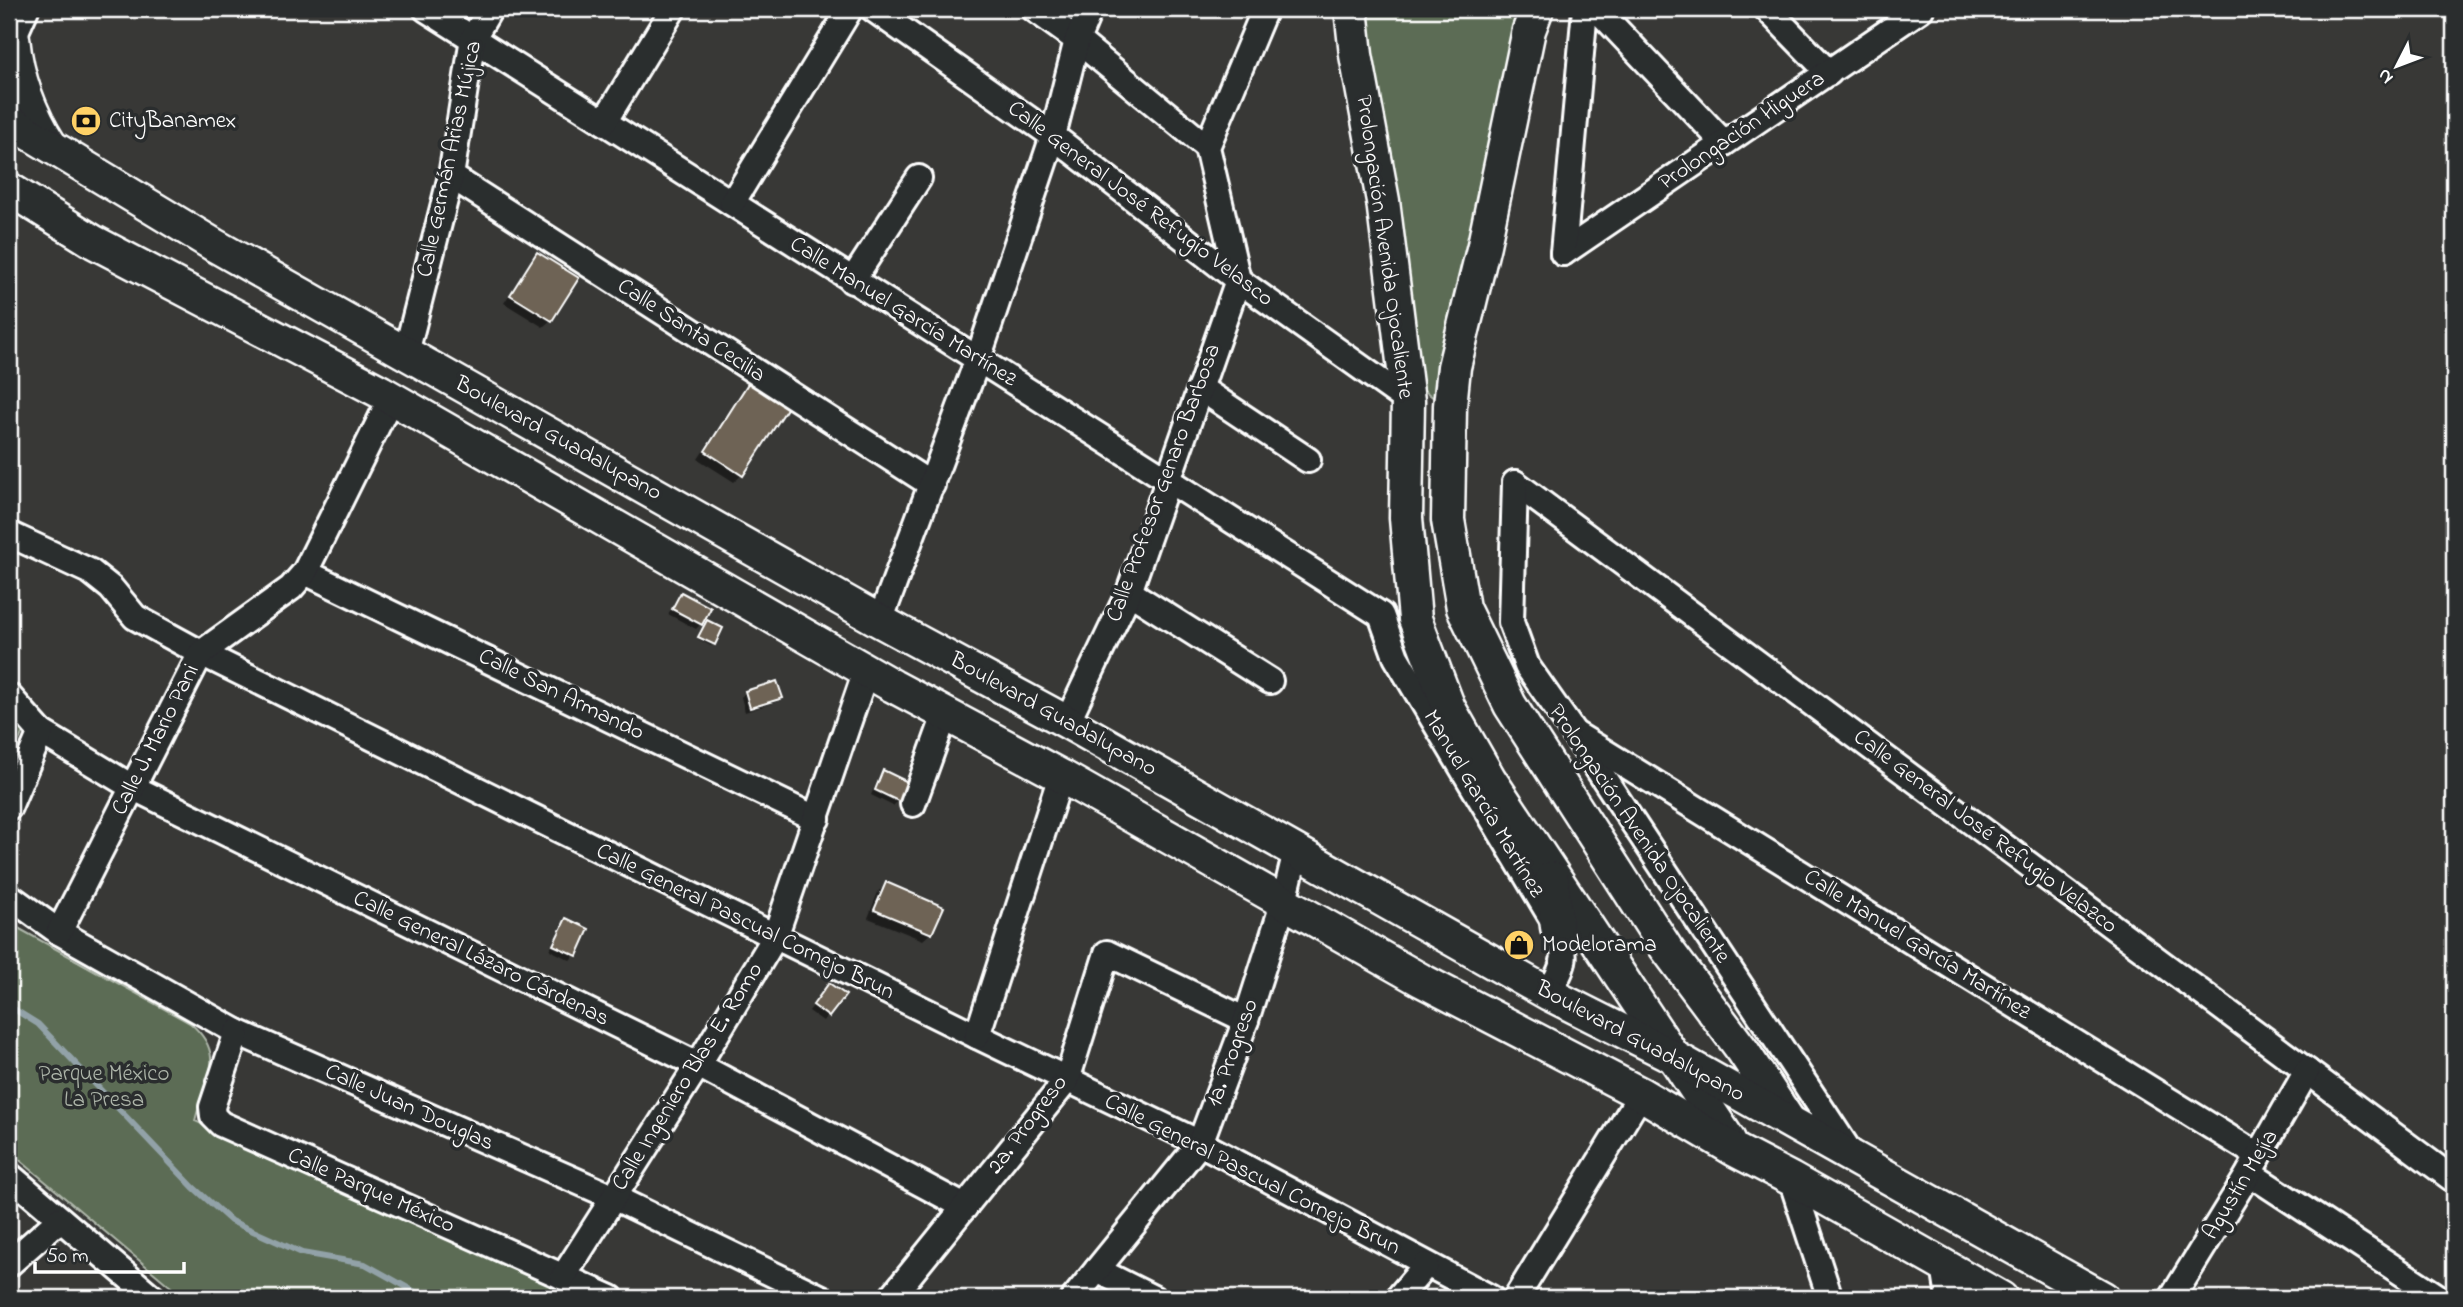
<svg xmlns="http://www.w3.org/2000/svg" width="2463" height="1307" font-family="'Indie Flower',sans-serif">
<rect width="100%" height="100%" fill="#383836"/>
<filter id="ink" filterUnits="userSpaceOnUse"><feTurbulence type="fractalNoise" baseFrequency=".0143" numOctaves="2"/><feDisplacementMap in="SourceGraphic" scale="14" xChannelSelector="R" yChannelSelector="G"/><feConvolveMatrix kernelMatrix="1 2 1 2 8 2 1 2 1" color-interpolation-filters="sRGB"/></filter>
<g filter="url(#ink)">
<!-- green -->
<g fill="#5c6c55" stroke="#aeb6aa" stroke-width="2">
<path d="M 1365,9 L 1529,9 L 1518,35 L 1484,165 L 1435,399 L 1420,387 Z"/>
<path d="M 9,717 L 23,732 L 9,761 Z"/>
<path d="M 9,923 L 190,1023 C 229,1056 204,1081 195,1121 L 584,1298 L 184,1298 L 9,1151 Z"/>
</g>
<!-- shadow -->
<g fill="#0007">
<path d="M 537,254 L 551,320 L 543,327 L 504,303 L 530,262 Z"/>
<path d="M 750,385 L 742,475 L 734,482 L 698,459 L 742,392 Z"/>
<path d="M 681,594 L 701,624 L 696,629 L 668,614 Z"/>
<path d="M 705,624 L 713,644 L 711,646 L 698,639 Z"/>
<path d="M 746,692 L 781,697 L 776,702 L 745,712 L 741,697 Z"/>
<path d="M 884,772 L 898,801 L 893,806 L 871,795 L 879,777 Z"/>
<path d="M 886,885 L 931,933 L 923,940 L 868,918 L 878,892 Z"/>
<path d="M 566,920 L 575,955 L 570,960 L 550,950 L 561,925 Z"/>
<path d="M 825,990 L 843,995 L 823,1021 L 809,1011 Z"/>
</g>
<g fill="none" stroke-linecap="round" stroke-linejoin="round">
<!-- stream -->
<path stroke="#92a2a8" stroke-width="6" d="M 9,1006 L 38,1024 L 193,1187 L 231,1221 L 302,1253 L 365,1264 L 426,1298"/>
</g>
<!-- building -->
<g fill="#6e6455" stroke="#fff" stroke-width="2">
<path d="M 537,252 L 579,278 L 552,321 L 510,295 Z"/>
<path d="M 749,382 L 788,407 L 743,476 L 705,451 Z"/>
<path d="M 681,592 L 711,608 L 702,625 L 672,609 Z"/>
<path d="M 707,620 L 723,628 L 715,645 L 698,637 Z"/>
<path d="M 777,681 L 783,698 L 750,708 L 745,691 Z"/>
<path d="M 883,770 L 908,782 L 900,802 L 875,790 Z"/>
<path d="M 886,882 L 944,907 L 932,934 L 874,910 Z"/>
<path d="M 566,918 L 589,929 L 577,956 L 553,945 Z"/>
<path d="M 829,983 L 846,995 L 829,1017 L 813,1005 Z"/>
</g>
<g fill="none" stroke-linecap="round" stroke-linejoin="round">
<!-- minor casing -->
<g stroke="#fff" stroke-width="30">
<g id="minor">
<path d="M 426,9 L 1381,615 L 1396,657 L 1557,927 C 1569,961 1564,963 1549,994"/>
<path d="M 873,9 L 1053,136 L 1238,280 L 1408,401"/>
<path d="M 1034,9 L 1077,40 L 1207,147"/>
<path d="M 1597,9 L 1724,143"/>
<path d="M 1767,9 L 1829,73"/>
<path d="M 9,47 L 26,9"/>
<path d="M 604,122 L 673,9"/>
<path d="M 451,176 L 932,485"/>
<path d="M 732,203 L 850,9"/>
<path d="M 1563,253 L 1921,9"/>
<path d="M 1563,253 L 1585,9"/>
<path d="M 852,281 L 919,178"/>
<path d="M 406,353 L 451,176 L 473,38 L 490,9"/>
<path d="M 1200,388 L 1308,460"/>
<path d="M 1515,483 L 2454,1180"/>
<path d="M 1515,483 L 1511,622 L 1527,666 L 1574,733 L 1852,1155"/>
<path d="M 9,534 L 91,572 L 111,588 L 135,617 L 201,653 L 977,1036 L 1200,1143 L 1491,1298"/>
<path d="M 305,572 L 817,819"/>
<path d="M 1129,592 L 1270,681"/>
<path d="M 880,621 L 978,359 L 1053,136 L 1077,40 L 1090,9"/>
<path d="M 9,696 L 41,732 L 132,787 L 698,1065 L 965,1207"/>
<path d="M 1067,722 L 1129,592 L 1238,280 L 1207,147 L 1265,9"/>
<path d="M 1574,733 L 2259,1156"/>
<path d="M 913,804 L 945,715"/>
<path d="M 9,807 L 41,732"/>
<path d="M 9,896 L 59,932 L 237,1032 L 613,1197 L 822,1298"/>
<path d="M 59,932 L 201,653 L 291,588 L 305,572 L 391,398"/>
<path d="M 237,1032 L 212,1107 L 213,1116 L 221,1124 L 611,1298"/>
<path d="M 977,1036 L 1061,776"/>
<path d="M 2249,1173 L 2440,1298"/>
<path d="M 9,1175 L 153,1298"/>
<path d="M 1791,1179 L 1830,1298"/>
<path d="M 9,1264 L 60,1219"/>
<path d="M 1944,1266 L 1949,1298"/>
<path d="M 1097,1270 L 1153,1298"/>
<path d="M 563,1277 L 698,1065 L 775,937 L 866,671"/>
<path d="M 891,1298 L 1067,1080 L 1107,953 L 1246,1020"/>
<path d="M 1074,1298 L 1200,1143 L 1246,1020 L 1284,901 L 1296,851"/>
<path d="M 1398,1298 L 1426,1265"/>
<path d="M 1516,1298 L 1641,1094"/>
<path d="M 2172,1298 L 2249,1173 L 2307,1071"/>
</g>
</g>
<!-- major casing -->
<g stroke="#fff" stroke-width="37">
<g id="major">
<path d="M 1351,9 L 1356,55 L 1383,201 L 1408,401 L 1406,518 L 1415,619 L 1449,708 L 1489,778 L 1729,1140"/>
<path d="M 1537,9 L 1529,30 L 1484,245 L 1454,367 L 1450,406 L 1448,520 L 1463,608 L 1510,705 L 1666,948 L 1743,1051 L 1787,1118"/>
<path d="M 13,38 C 17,78 29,112 51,146"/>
<path d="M 9,121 L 214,245 L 880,621 L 1067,722 L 1549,994 L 1674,1057 L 2103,1298"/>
<path d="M 9,189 L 94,242 L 381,392 L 893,686 L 1061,776 L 1421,980 L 1641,1094 L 1735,1150 L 1791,1179 L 2001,1298"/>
<path d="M 1552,878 L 1557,927"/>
</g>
</g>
<!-- minor -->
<use href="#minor" stroke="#2a2d2e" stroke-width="24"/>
<!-- major -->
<use href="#major" stroke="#2a2d2e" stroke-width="32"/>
</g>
</g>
<!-- icons -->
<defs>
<g id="bank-disc" transform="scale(1.575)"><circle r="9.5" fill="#ffd166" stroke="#2a2d2e"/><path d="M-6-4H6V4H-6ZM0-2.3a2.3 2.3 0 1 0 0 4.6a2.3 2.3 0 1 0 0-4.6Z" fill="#111"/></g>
<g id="shop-disc" transform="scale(1.575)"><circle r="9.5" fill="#ffd166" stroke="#2a2d2e"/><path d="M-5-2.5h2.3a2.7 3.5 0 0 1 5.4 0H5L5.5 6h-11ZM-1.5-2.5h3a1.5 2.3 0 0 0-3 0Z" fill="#111"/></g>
</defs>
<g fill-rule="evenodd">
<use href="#bank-disc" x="86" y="121"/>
<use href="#shop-disc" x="1519" y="945"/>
</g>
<g text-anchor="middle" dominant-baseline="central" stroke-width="7" stroke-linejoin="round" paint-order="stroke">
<!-- poi labels -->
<g font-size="23" fill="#fff" stroke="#2a2d2e" text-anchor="start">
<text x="109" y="121">CityBanamex</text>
<text x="1542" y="945">Modelorama</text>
</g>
<!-- street labels -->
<g font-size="23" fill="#fff" stroke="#2a2d2e">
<text transform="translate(1742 131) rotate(-34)">Prolongación Higuera</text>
<text transform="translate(450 159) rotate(-78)">Calle Germán Arias Mújica</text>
<text transform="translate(1140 204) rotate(37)">Calle General José Refugio Velasco</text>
<text transform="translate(1384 247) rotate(82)">Prolongación Avenida Ojocaliente</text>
<text transform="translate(903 312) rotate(32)">Calle Manuel García Martínez</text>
<text transform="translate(691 331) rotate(33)">Calle Santa Cecilia</text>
<text transform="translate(558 439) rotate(29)">Boulevard Guadalupano</text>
<text transform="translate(1164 483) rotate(-70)">Calle Profesor Genaro Barbosa</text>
<text transform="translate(561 695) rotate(26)">Calle San Armando</text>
<text transform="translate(1053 715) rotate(29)">Boulevard Guadalupano</text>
<text transform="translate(156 740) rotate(-63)">Calle J. Mario Pani</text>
<text transform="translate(1483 804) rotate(59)">Manuel García Martínez</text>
<text transform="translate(1985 832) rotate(37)">Calle General José Refugio Velazco</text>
<text transform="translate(1639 834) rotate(56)">Prolongación Avenida Ojocaliente</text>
<text transform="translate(745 922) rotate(26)">Calle General Pascual Cornejo Brun</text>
<text transform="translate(1917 945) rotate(32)">Calle Manuel García Martínez</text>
<text transform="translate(481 959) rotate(26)">Calle General Lázaro Cárdenas</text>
<text transform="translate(1640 1042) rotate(28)">Boulevard Guadalupano</text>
<text transform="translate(1233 1053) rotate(-70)">1a. Progreso</text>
<text transform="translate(688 1077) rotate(-58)">Calle Ingeniero Blas E. Romo</text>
<text transform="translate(409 1108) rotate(24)">Calle Juan Douglas</text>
<text transform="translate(1028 1125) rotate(-53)">2a. Progreso</text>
<text transform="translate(1252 1175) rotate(27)">Calle General Pascual Cornejo Brun</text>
<text transform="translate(2241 1185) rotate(-59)">Agustín Mejía</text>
<text transform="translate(371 1191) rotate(24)">Calle Parque México</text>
</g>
<!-- park labels -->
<g font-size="23" fill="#aeb6aa" stroke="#2a2d2e">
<text x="104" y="1074">Parque México<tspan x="104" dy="26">La Presa</tspan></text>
</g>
</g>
<!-- margin -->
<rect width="2463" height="1307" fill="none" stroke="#2a2d2e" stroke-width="35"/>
<rect x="18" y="18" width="2428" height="1272" fill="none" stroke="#fff" stroke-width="2.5" filter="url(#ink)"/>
<!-- north arrow -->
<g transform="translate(2397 66) rotate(228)" stroke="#2a2d2e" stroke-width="5" paint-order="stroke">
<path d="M0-5L12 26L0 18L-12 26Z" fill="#ffffff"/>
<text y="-10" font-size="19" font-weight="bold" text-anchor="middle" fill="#ffffff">N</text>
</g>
<!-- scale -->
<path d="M35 1262v10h149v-10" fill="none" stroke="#ffffff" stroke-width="3.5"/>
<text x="46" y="1262" font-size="21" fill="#ffffff" stroke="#2a2d2e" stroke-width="5" paint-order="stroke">50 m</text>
</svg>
